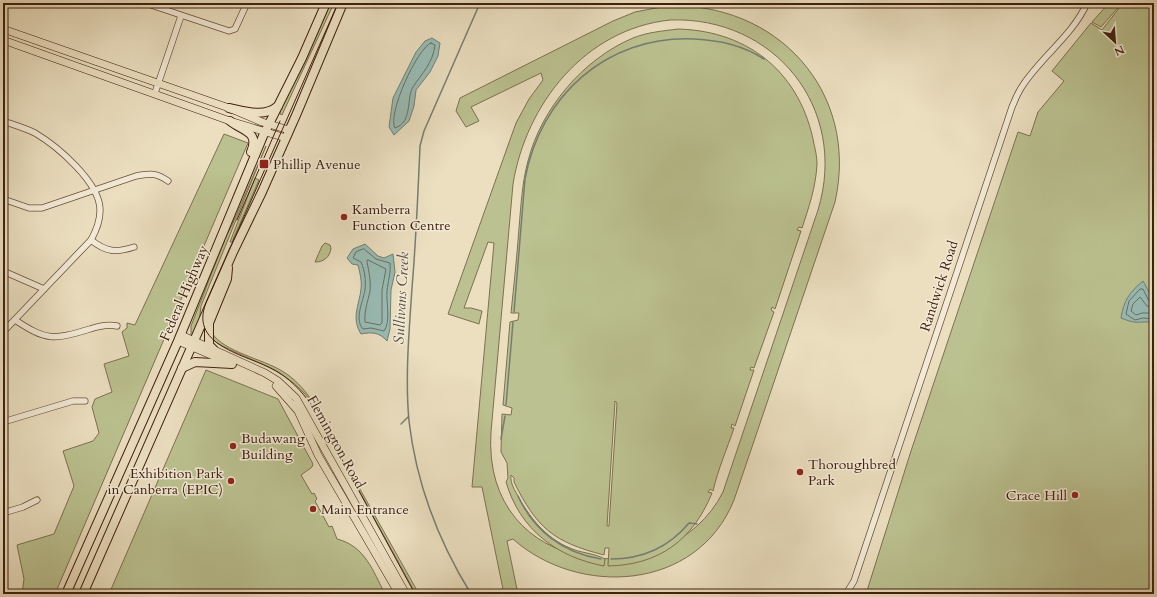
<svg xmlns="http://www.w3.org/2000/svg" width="1157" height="597" font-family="Cardo,serif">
<rect width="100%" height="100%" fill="#ebdfc0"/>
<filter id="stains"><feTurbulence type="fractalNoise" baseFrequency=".005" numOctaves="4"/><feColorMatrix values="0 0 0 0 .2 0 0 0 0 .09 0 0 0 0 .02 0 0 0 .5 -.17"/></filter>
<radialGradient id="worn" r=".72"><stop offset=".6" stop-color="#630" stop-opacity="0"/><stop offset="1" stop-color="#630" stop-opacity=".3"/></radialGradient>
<!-- green -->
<g fill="#bbc190" stroke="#7e704f" fill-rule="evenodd">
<path d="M 330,3 L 334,3 L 282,115 L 280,114 L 280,109 L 303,63 Z"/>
<path d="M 1109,3 L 1122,3 L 1101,27 L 1092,22 Z"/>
<path d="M 1123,3 L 1154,3 L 1154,594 L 866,594 L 911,451 L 1018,132 L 1030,136 L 1038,112 L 1064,81 L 1052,71 L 1091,23 L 1102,30 Z"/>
<path d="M 666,6 C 776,1 860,91 835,202 L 734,500 C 697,592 578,597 513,539 L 507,541 L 518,594 L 504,594 L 482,487 L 472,487 L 494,243 L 488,242 L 464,308 L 471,308 L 482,311 L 479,324 L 448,314 L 516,123 L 529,99 L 543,80 L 541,73 L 471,107 L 479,121 L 466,127 L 456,111 L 460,98 L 613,21 L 635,12 ZM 670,20 C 774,16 849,108 818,210 L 723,492 C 670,597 481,579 491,432 L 513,184 C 526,104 585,29 670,20 Z"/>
<path d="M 678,29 C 751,31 801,75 814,144 C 815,148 817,157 817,164 C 816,186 809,207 802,228 L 799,227 L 797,230 L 801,231 L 775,309 L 772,307 L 771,310 L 774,312 L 754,368 L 751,367 L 750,370 L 754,370 L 735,426 L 732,424 L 731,428 L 734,428 C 727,449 718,469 713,491 L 710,489 L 708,492 L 712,493 C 693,540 659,565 608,566 L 609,548 L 605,548 L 604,555 C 553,542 537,528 514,482 L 514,478 L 511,475 C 510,484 515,490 519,498 C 532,521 549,541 575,550 C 584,553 596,554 605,559 L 604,566 C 557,557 520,530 506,482 L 508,478 L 507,463 L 501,452 L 502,414 L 511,415 L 512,408 L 503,405 L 510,322 L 518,320 L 519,313 L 511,313 C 514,284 517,256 519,228 C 521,205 522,183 528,161 C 541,109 583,59 633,38 C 648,32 663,31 678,29 ZM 615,401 L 617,403 L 609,526 L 607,526 Z"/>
<path d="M 224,134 L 248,143 L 55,594 L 22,594 L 24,579 L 17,545 L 54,534 L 74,486 L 63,451 L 93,441 L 99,433 L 92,407 L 95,399 L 112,392 L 104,364 L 129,356 L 122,332 L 127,328 L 127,323 L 135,325 Z"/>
<path d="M 266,146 L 201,306 L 199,323 L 191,338 L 191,326 L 227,234 L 232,225 Z"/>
<path d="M 255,178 L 259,180 L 232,242 L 230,242 Z"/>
<path d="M 325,243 L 330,245 L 331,248 C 330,257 324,262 315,262 L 322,246 Z"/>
<path d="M 212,333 C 224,352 263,359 282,371 C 294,378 303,388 311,399 L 310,400 C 284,367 251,362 217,343 L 210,337 Z"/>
<path d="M 206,370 L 278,399 L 313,464 L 312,467 L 301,475 L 312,494 L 314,493 L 317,499 L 315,501 L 329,527 L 332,526 L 337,539 C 365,546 373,571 385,594 L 109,594 Z"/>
<path d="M 350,474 L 352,475 L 419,594 L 416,594 L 412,587 Z"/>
</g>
<!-- water -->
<g fill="#98bcb5" stroke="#757e72">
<path d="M 432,38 L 440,43 L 438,56 L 430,72 L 416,90 L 414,106 L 409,121 L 394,135 L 389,127 L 393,98 L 416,52 L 425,41 Z"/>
<path d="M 365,244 L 378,256 L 384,258 L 393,254 L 395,272 L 391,290 L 390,329 L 387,341 C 379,332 372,332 361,334 C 351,318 359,306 361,289 C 362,281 360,273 358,265 L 352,264 L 347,258 L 353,249 Z"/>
<path d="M 1143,281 L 1154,301 L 1154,322 C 1137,321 1138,325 1121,318 C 1124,300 1129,293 1143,281 Z"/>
</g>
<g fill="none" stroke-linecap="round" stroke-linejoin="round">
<!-- shore -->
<g stroke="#6c6e62" stroke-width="1">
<path d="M 431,43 L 435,45 C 433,63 422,73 413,87 C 406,98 413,122 395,128 C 387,115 417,48 431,43 Z"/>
<path d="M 364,249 L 376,259 L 390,263 C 391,273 388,281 387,291 C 386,302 391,322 384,331 L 371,328 L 363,329 C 354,319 363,302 365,290 C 366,281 365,271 361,262 L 353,258 L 356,252 Z"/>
<path d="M 368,260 L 386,269 L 382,290 L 382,323 L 380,325 L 365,322 C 364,311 368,301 370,291 C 371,281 369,272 367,262 Z"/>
<path d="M 1154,302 L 1149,301 L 1143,289 L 1140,289 L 1129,301 L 1126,314 L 1135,320 L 1143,318 L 1154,319"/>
<path d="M 1154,308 L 1147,306 L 1140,297 L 1133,304 L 1131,311 L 1136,315 L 1142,313 L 1154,313"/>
</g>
<!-- stream -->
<g stroke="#757e72" stroke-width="1.5">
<path d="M 514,312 L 525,179 C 540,96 607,35 694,39 C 718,40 744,46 764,59"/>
<path d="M 506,405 L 513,322"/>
<path d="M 401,424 L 408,417"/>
<path d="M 501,439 L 505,416"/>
<path d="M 518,496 C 534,531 563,553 601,559"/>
<path d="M 611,559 C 642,559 669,547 689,523 L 697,524"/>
<path d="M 471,594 C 439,542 416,482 409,421 C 405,377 409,333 412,288 C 416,241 418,194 420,146 L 424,131 L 480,3"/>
</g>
<!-- minor casing -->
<g stroke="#6b503a" stroke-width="7">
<g id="minor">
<path d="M 145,3 L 229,31 L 235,29 L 247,3"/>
<path d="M 155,93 L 181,16"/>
<path d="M 3,121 C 14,125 25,128 35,133 C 57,146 101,183 100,211 C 100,221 96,231 91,240 L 3,332"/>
<path d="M 3,199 L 29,208 L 42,208 L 136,176 C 150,173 157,173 168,181"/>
<path d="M 91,240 C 106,252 116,253 134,247"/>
<path d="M 3,271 L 44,289"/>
<path d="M 15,320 C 47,341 53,340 90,329 C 99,326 107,324 117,326"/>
<path d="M 3,422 L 73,401 L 85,401"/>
<path d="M 3,513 L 23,507 L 37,500"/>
<path d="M 846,594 L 854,581 L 1012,107 C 1015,100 1018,92 1023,85 C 1042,56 1073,35 1087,3"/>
</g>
</g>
<!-- major casing -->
<g stroke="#40200e" stroke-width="8">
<g id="major">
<path d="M 3,29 L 229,108 L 262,122 L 289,130"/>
<path d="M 3,40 L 230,121 L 286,138"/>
<path d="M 181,335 L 265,373 L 278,381 L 296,398 L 406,594"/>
<path d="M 178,341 L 230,363"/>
<path d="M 276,386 L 298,411 L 318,455 L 399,594"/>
</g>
</g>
<!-- highway casing -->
<g stroke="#40200e" stroke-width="10">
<g id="highway">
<path d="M 229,108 C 245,111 264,118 278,106"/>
<path d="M 230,121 C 242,131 260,131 251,152"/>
<path d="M 214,350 L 209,345 L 209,323 L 227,279 L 228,268"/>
<path d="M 182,368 L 195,362 L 232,364"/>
<path d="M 66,594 L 178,341 L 263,136 L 302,58 L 326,3"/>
<path d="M 83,594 L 233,252 L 262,192 L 297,113 L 343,3"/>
</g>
</g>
<!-- minor -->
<use href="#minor" stroke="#f2ead6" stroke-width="5.5"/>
<!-- major -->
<use href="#major" stroke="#ebdfc0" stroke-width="7"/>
<!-- highway -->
<use href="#highway" stroke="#ebdfc0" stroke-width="8"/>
<!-- tram -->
<g stroke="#40200e" stroke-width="1">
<path d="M 338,3 L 206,303 C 188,348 251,355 278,372 C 294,382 306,396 316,412 L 415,594"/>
<path d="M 237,220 L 280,121"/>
</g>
</g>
<!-- markers -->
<g fill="#8f2418" stroke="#f2ead6" stroke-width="1.5">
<rect x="259" y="159" width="10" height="10" rx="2"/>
<circle cx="344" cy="217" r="4"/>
<circle cx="233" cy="446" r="4"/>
<circle cx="800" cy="472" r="4"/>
<circle cx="231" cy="481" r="4"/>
<circle cx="1075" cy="495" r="4"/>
<circle cx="313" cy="509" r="4"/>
</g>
<g text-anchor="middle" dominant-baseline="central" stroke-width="3" stroke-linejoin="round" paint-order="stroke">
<!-- poi labels -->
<g font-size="14" fill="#40200e" stroke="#f2ead6" text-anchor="start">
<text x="273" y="164">Phillip Avenue</text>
<text x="352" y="209">Kamberra<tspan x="352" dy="16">Function Centre</tspan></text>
<text x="241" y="438">Budawang<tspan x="241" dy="16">Building</tspan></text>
<text x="808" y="464">Thoroughbred<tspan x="808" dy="16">Park</tspan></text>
<text x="223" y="473" text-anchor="end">Exhibition Park<tspan x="223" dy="16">in Canberra (EPIC)</tspan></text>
<text x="1067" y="495" text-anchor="end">Crace Hill</text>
<text x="321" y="509">Main Entrance</text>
</g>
<!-- street labels -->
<g font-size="14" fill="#40200e" stroke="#f2ead6">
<text transform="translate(939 286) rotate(-72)">Randwick Road</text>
<text transform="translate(184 293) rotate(-67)">Federal Highway</text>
<text transform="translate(336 442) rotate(61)">Flemington Road</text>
</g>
<!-- water labels -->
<g font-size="15" font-style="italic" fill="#5a4f40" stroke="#f2ead6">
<text transform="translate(401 298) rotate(-87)">Sullivans Creek</text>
</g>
</g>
<!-- margin -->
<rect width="1157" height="597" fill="none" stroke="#ebdfc0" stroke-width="16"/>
<rect x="4" y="4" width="1149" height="589" fill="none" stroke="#40200e" stroke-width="2"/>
<rect x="8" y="8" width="1141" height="581" fill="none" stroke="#40200e"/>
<!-- north arrow -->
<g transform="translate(1115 42) rotate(154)" stroke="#f2ead6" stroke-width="3" paint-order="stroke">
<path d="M0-3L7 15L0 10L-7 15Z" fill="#40200e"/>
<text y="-6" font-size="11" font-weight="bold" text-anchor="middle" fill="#40200e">N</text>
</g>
<rect width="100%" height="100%" filter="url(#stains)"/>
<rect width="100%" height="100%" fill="url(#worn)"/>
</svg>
